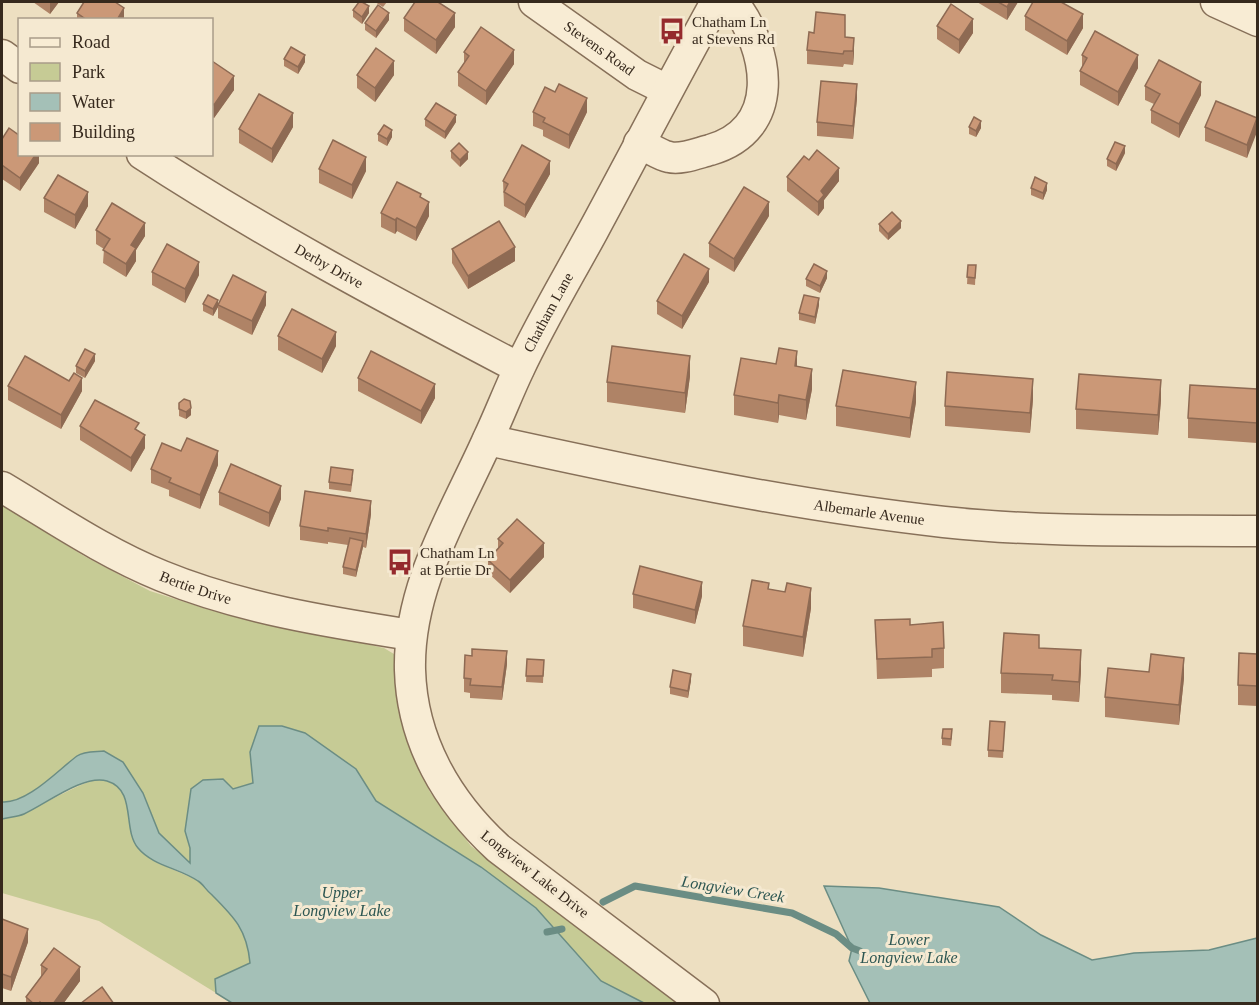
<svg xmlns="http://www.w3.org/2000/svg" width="1259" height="1005" font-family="'Times New Roman',serif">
<rect width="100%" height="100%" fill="#eddfc1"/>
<!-- green -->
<g fill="#c6cb95">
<path d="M 2,505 L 84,556 L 150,591 L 213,611 L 384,648 L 394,654 L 399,663 L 410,748 L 430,792 L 471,846 L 681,1003 L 644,1003 L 601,981 L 536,908 L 481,867 L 376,801 L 356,769 L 305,733 L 282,726 L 259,726 L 250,752 L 253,783 L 232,789 L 223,779 L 203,780 L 191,789 L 185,831 L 190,848 L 190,863 L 159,833 L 143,793 L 78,755 C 63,771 24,804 2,802 Z"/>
<path d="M 94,780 L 106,780 L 118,786 L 126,799 L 130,826 L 158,863 L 199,881 L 235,917 L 249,946 L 250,963 L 215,979 L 216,993 L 99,921 L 2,893 L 2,819 C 35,812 62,791 94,780 Z"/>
</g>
<!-- water -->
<g fill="#a4c0b7" stroke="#6b8d84" stroke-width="1.5">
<path d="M 259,726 L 282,726 L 305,733 L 356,769 L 376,801 L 481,867 L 536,908 L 601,981 L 644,1003 L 232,1003 L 216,993 L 215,979 L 250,963 C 247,929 233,916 211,894 C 206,890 203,884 198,881 C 179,868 153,866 138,848 C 122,829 137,790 107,781 C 84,774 46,804 24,814 C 17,817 9,817 2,819 L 2,802 C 27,804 58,770 77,756 C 84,751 96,752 104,751 L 123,762 L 143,793 L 159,833 L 190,863 L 190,848 L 185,831 L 191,789 L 203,780 L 223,779 L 233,789 L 253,783 L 250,752 Z"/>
<path d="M 824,886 L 879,888 L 999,907 L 1041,935 L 1092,960 L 1134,953 L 1209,950 L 1257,938 L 1257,1003 L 870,1003 L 849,961 L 852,948 Z"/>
</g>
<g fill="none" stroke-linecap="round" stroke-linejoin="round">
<!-- stream -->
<g stroke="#6b8d84" stroke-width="7">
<path d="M 603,902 L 635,886 L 792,913 L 836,934 L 852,948 L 860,951"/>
<path d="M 547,932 L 562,929"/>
</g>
<!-- minor casing -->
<g stroke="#877059" stroke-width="33">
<g id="minor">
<path id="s1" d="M 534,2 L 637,75 L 667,90"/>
<path d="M 1216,2 L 1258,21"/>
<path d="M 2,55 L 20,68"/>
<path d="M 639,143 C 649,147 659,155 669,157 C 681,160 698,153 710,150 C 783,129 770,50 733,2"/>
<path id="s2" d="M 142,154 C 263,233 391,301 519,368"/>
<path id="s3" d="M 488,440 C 639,473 790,505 944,522 C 1048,533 1153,530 1258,531"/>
<path id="s4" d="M 2,487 C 54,518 105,553 162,576 C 240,608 328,622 411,635"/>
<path id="s5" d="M 704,1004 L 498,848 C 447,801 412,741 410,670 C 408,586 455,513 488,439 C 499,416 508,392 519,369 C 541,322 568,277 593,231 C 634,155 674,78 716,2"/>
</g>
</g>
<!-- minor -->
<use href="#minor" stroke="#f8ecd4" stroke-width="30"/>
</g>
<!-- wall -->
<g fill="#af8366">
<path d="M 33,2 L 59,2 L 50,14 Z"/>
<path d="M 375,2 L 387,2 L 383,7 Z"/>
<path d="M 977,2 L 1018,2 L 1007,20 Z"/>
<path d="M 353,10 L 369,13 L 362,24 L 353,17 Z"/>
<path d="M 77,13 L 124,20 L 77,20 Z"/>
<path d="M 1025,16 L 1083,28 L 1067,55 L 1025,30 Z"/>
<path d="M 404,18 L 455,27 L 436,54 L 404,31 Z"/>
<path d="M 389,20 L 376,38 L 365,30 L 365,23 Z"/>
<path d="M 937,26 L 973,33 L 959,54 L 937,39 Z"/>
<path d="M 845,37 L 854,52 L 853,65 L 844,64 L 843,67 L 807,64 L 807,50 Z"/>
<path d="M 464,52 L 514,64 L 486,105 L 458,86 L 458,72 L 464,63 Z"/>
<path d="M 1082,55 L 1138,68 L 1118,106 L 1080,85 L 1080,71 L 1082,68 Z"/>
<path d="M 284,59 L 305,62 L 298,74 L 284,66 Z"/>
<path d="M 212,61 L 234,90 L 214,118 L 212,117 Z"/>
<path d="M 357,75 L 394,75 L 375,102 L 357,88 Z"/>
<path d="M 1145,86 L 1201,95 L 1179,138 L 1151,123 L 1151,110 L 1154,104 L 1145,100 Z"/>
<path d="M 857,98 L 853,139 L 817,136 L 817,122 Z"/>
<path d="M 533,112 L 587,112 L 569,149 L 543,136 L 543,130 L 533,126 Z"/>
<path d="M 1257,118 L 1247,158 L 1205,141 L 1205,127 Z"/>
<path d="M 425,119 L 456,122 L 445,139 L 425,126 Z"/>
<path d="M 293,127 L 272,163 L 239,143 L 239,129 Z"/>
<path d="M 969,127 L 981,128 L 976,137 L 969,134 Z"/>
<path d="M 378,134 L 392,137 L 387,146 L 378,141 Z"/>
<path d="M 2,139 L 39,154 L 39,163 L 20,191 L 2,179 Z"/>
<path d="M 451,151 L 468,159 L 460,167 L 451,158 Z"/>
<path d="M 1125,153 L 1116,171 L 1107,166 L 1107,159 Z"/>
<path d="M 319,169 L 366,171 L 352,199 L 319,183 Z"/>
<path d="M 550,174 L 525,218 L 504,206 L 503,181 Z"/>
<path d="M 787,177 L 839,181 L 824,200 L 824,208 L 818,216 L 787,191 Z"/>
<path d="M 1031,188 L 1047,190 L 1043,200 L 1031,195 Z"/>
<path d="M 44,198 L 88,206 L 75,229 L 44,212 Z"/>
<path d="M 421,198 L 429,216 L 416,241 L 397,231 L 395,234 L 381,227 L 381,213 Z"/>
<path d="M 769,216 L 734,272 L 709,257 L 709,243 Z"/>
<path d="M 879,224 L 901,228 L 888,240 L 879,231 Z"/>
<path d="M 96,230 L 145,236 L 136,250 L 136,261 L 126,277 L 103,263 L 104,249 L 96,244 Z"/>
<path d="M 452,249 L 515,261 L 468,289 L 452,263 Z"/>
<path d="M 968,265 L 976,265 L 975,285 L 967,284 Z"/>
<path d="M 152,272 L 199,275 L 185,303 L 152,285 Z"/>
<path d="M 827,278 L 820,293 L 806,286 L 806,279 Z"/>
<path d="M 709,282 L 682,329 L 657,314 L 657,301 Z"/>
<path d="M 203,304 L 218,307 L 213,316 L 203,311 Z"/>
<path d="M 218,305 L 266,305 L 252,335 L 218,318 Z"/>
<path d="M 819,305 L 815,324 L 799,320 L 799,313 Z"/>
<path d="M 278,336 L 336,346 L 322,373 L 278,350 Z"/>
<path d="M 95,361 L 85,378 L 76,373 L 76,366 Z"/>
<path d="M 776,364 L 797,367 L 812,389 L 806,420 L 779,415 L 778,423 L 734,415 L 734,395 Z"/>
<path d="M 690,376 L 685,413 L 607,402 L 607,382 Z"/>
<path d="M 358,378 L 435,398 L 421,424 L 358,391 Z"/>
<path d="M 8,386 L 82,391 L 61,429 L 8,400 Z"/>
<path d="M 1257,389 L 1257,443 L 1188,438 L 1188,418 Z"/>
<path d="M 1033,399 L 1030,433 L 945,426 L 945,406 Z"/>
<path d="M 1161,400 L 1158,435 L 1076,429 L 1076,409 Z"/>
<path d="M 916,402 L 910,438 L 836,426 L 836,406 Z"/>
<path d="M 179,403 L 191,415 L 186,419 L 179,416 Z"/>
<path d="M 80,426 L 139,431 L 145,448 L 131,472 L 80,440 Z"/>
<path d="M 181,451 L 218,465 L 200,509 L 169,496 L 169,490 L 151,483 L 151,469 Z"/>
<path d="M 353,477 L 351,492 L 329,489 L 329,482 Z"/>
<path d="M 219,492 L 281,499 L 269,527 L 219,505 Z"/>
<path d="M 371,514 L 366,548 L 363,547 L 356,577 L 343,574 L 343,567 L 348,545 L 328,542 L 328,544 L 300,540 L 300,526 Z"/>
<path d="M 498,539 L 544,557 L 510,593 L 488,573 L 488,560 L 498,548 Z"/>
<path d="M 769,589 L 785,592 L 811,608 L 803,657 L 743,646 L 743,626 Z"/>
<path d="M 633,594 L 702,596 L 695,624 L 633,608 Z"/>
<path d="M 875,620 L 910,625 L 944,648 L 944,668 L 932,669 L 932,677 L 877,679 Z"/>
<path d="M 1039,648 L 1081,670 L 1079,702 L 1052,700 L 1052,695 L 1001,693 L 1001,673 Z"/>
<path d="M 1257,654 L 1257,706 L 1238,705 L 1238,685 Z"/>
<path d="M 527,659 L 544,660 L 543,683 L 526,682 Z"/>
<path d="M 507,664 L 502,700 L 470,698 L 470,693 L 464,692 L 464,678 Z"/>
<path d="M 1149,672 L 1184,678 L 1179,725 L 1105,717 L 1105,697 Z"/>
<path d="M 691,680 L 688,698 L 670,694 L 670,687 Z"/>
<path d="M 1005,722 L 1003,758 L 988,757 L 988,750 Z"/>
<path d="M 952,736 L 951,746 L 942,745 L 942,738 Z"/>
<path d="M 2,919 L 28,942 L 11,991 L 2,988 Z"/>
<path d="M 41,965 L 80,981 L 63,1004 L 26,1004 L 26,997 L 41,977 Z"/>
</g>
<!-- shaded-wall -->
<g fill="#8e6a53">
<path d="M 50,2 L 59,2 L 50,14 Z"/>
<path d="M 1010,2 L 1018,2 L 1007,20 L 1007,7 Z"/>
<path d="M 369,6 L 369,13 L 362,24 L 362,17 Z"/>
<path d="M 124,8 L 124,20 L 117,20 Z"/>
<path d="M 389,13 L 389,20 L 376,38 L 376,31 Z"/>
<path d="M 455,13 L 455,27 L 436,54 L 436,40 Z"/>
<path d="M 1083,14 L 1083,28 L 1067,55 L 1067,41 Z"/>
<path d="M 973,19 L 973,33 L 959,54 L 959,40 Z"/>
<path d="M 854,38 L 854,52 L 853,65 L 853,51 Z"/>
<path d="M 514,50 L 514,64 L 486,105 L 486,91 Z"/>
<path d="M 305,55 L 305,62 L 298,74 L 298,67 Z"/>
<path d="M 1138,55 L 1138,68 L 1118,106 L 1118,92 Z"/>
<path d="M 394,61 L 394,75 L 375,102 L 375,88 Z"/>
<path d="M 234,76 L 234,90 L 214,118 L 214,105 Z"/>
<path d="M 1201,82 L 1201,95 L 1179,138 L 1179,124 Z"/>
<path d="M 857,84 L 857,98 L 853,139 L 853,126 Z"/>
<path d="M 587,98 L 587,112 L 569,149 L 569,135 Z"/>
<path d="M 293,113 L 293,127 L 272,163 L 272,149 Z"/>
<path d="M 456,115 L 456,122 L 445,139 L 445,132 Z"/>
<path d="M 1257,119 L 1257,132 L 1247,158 L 1247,145 Z"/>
<path d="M 981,121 L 981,128 L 976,137 L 976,131 Z"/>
<path d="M 392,130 L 392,137 L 387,146 L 387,139 Z"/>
<path d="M 1125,146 L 1125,153 L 1116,171 L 1116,164 Z"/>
<path d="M 468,152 L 468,159 L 460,167 L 460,160 Z"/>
<path d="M 36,154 L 39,154 L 39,163 L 20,191 L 20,178 Z"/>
<path d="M 366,157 L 366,171 L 352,199 L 352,185 Z"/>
<path d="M 550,161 L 550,174 L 525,218 L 525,205 Z"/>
<path d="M 839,168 L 839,181 L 824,200 L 824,208 L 818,216 L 818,202 L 821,191 Z"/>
<path d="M 1047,183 L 1047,190 L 1043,200 L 1043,193 Z"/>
<path d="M 88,192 L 88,206 L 75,229 L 75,215 Z"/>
<path d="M 429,202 L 429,216 L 416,241 L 416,228 Z"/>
<path d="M 769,202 L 769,216 L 734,272 L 734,259 Z"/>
<path d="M 397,218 L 397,231 L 395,234 L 395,220 Z"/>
<path d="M 901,221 L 901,228 L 888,240 L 888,234 Z"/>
<path d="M 145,223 L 145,236 L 136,250 L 136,261 L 126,277 L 126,264 L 131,245 Z"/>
<path d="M 515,247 L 515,261 L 468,289 L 468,276 Z"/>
<path d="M 199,262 L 199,275 L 185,303 L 185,289 Z"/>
<path d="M 709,269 L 709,282 L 682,329 L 682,316 Z"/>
<path d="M 827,271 L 827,278 L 820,293 L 820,286 Z"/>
<path d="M 266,292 L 266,305 L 252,335 L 252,321 Z"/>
<path d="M 819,298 L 819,305 L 815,324 L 815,317 Z"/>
<path d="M 218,300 L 218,307 L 213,316 L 213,309 Z"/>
<path d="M 336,332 L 336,346 L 322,373 L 322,359 Z"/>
<path d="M 797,351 L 797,371 L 795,366 Z"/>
<path d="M 95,354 L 95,361 L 85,378 L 85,371 Z"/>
<path d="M 690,356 L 690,376 L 685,413 L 685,393 Z"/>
<path d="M 812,369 L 812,389 L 806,420 L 806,400 Z"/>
<path d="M 82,378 L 82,391 L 61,429 L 61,415 Z"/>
<path d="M 1033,379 L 1033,399 L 1030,433 L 1030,413 Z"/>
<path d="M 1161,380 L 1161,400 L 1158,435 L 1158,415 Z"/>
<path d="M 916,382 L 916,402 L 910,438 L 910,418 Z"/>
<path d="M 435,384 L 435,398 L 421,424 L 421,411 Z"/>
<path d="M 779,395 L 779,415 L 778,423 L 778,403 Z"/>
<path d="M 191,408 L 191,415 L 186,419 L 186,412 Z"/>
<path d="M 145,435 L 145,448 L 131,472 L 131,458 Z"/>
<path d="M 218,451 L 218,465 L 200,509 L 200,495 Z"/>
<path d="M 281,486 L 281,499 L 269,527 L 269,513 Z"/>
<path d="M 371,501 L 371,514 L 366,548 L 366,534 Z"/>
<path d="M 363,541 L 363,547 L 356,577 L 356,570 Z"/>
<path d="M 544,543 L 544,557 L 510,593 L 510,580 Z"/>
<path d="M 702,582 L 702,596 L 695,624 L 695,610 Z"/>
<path d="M 811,588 L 811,608 L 803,657 L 803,637 Z"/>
<path d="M 1081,650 L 1081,670 L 1079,702 L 1079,682 Z"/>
<path d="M 507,651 L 507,664 L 502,700 L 502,687 Z"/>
<path d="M 1184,658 L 1184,678 L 1179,725 L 1179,705 Z"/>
<path d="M 691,674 L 691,680 L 688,698 L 688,691 Z"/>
<path d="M 28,929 L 28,942 L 11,991 L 11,977 Z"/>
<path d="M 80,967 L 80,981 L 63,1004 L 53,1004 Z"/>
</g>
<!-- building -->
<g fill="#cb9877" stroke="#8e6a53" stroke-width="1.5">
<path d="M 84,2 L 115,2 L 124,8 L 117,20 L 87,20 L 77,13 Z"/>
<path d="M 359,2 L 362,2 L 369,6 L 362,17 L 353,10 Z"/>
<path d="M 415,2 L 438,2 L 455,13 L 436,40 L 404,18 Z"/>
<path d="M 998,2 L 1010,2 L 1007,7 Z"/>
<path d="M 1033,2 L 1061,2 L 1083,14 L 1067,41 L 1025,16 Z"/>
<path d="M 951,4 L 973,19 L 959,40 L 937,26 Z"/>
<path d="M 378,5 L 389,13 L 376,31 L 365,23 Z"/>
<path d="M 816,12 L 845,15 L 845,37 L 854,38 L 853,51 L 844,51 L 843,54 L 807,50 L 809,32 L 814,33 Z"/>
<path d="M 481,27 L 514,50 L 486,91 L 458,72 L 469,56 L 464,52 Z"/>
<path d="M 1095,31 L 1138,55 L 1118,92 L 1080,71 L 1087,58 L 1082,55 Z"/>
<path d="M 291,47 L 305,55 L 298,67 L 284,59 Z"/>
<path d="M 376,48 L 394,61 L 375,88 L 357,75 Z"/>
<path d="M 1159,60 L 1201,82 L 1179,124 L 1151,110 L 1160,94 L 1145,86 Z"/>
<path d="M 212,61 L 234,76 L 214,105 L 212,103 Z"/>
<path d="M 821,81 L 857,84 L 853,126 L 817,122 Z"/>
<path d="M 559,84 L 587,98 L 569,135 L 543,122 L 545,118 L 533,112 L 545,87 L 555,92 Z"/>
<path d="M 259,94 L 293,113 L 272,149 L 239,129 Z"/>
<path d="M 1216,101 L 1257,118 L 1247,145 L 1205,127 Z"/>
<path d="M 436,103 L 456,115 L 445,132 L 425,119 Z"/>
<path d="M 974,117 L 981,121 L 976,131 L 969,127 Z"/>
<path d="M 384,125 L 392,130 L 387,139 L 378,134 Z"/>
<path d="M 9,128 L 20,136 L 20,154 L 36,154 L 20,178 L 2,165 L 2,139 Z"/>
<path d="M 333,140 L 366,157 L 352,185 L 319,169 Z"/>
<path d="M 1115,142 L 1125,146 L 1116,164 L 1107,159 Z"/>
<path d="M 459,143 L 468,152 L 460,160 L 451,151 Z"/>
<path d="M 522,145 L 550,161 L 525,205 L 504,192 L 508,184 L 503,181 Z"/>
<path d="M 817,150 L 839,168 L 821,191 L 824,195 L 818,202 L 787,177 L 804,156 L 809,160 Z"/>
<path d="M 58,175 L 88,192 L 75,215 L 44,198 Z"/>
<path d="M 1035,177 L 1047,183 L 1043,193 L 1031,188 Z"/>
<path d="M 397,182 L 421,194 L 420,197 L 429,202 L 416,228 L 397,218 L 395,220 L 381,213 Z"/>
<path d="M 744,187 L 769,202 L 734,259 L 709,243 Z"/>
<path d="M 112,203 L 145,223 L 131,245 L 136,248 L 126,264 L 103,250 L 110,239 L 96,230 Z"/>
<path d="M 892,212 L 901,221 L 888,234 L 879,224 Z"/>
<path d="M 499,221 L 515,247 L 468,276 L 452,249 Z"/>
<path d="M 167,244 L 199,262 L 185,289 L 152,272 Z"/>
<path d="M 684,254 L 709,269 L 682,316 L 657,301 Z"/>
<path d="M 814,264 L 827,271 L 820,286 L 806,279 Z"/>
<path d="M 968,265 L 976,265 L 975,278 L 967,277 Z"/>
<path d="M 233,275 L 266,292 L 252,321 L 218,305 Z"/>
<path d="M 208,295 L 218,300 L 213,309 L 203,304 Z"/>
<path d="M 804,295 L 819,298 L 815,317 L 799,313 Z"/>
<path d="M 292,309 L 336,332 L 322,359 L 278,336 Z"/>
<path d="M 612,346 L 690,356 L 685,393 L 607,382 Z"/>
<path d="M 779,348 L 797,351 L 795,366 L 812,369 L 806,400 L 779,395 L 778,403 L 734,395 L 741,358 L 776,364 Z"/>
<path d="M 85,349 L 95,354 L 85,371 L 76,366 Z"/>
<path d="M 371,351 L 435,384 L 421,411 L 358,378 Z"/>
<path d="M 25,356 L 69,381 L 74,373 L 82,378 L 61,415 L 8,386 Z"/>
<path d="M 843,370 L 916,382 L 910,418 L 836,406 Z"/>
<path d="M 947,372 L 1033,379 L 1030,413 L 945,406 Z"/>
<path d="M 1079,374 L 1161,380 L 1158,415 L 1076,409 Z"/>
<path d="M 1190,385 L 1257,389 L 1257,423 L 1188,418 Z"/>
<path d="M 184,399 L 190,401 L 191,408 L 186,412 L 179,409 L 179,403 Z"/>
<path d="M 95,400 L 139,423 L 135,429 L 145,435 L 131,458 L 80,426 Z"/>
<path d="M 187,438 L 218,451 L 200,495 L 169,482 L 171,478 L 151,469 L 162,443 L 181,451 Z"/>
<path d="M 231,464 L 281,486 L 269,513 L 219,492 Z"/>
<path d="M 331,467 L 353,470 L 351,485 L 329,482 Z"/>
<path d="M 305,491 L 371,501 L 366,534 L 328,528 L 328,531 L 300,526 Z"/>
<path d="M 517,519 L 544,543 L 510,580 L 488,560 L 503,543 L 498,539 Z"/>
<path d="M 350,538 L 363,541 L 356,570 L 343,567 Z"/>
<path d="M 640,566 L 702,582 L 695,610 L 633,594 Z"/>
<path d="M 752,580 L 769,583 L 768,589 L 785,592 L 787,583 L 811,588 L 803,637 L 743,626 Z"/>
<path d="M 910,619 L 910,625 L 943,622 L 944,648 L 932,649 L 932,657 L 877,659 L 875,620 Z"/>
<path d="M 1004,633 L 1039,635 L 1039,648 L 1081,650 L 1079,682 L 1052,680 L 1053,675 L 1001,673 Z"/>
<path d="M 472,649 L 507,651 L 502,687 L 470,685 L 471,679 L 464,678 L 465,655 L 472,656 Z"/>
<path d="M 1239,653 L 1257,654 L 1257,686 L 1238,685 Z"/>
<path d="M 1151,654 L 1184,658 L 1179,705 L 1105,697 L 1108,668 L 1149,672 Z"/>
<path d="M 527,659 L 544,660 L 543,676 L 526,676 Z"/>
<path d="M 673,670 L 691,674 L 688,691 L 670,687 Z"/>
<path d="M 990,721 L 1005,722 L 1003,751 L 988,750 Z"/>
<path d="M 943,729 L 952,729 L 951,739 L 942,738 Z"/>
<path d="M 2,919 L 28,929 L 11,977 L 2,974 Z"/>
<path d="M 54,948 L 80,967 L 53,1004 L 42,1004 L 40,1002 L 39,1004 L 34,1004 L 26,997 L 47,969 L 41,965 Z"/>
<path d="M 102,987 L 114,1004 L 80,1004 Z"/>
</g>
<!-- icons -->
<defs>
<g id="bus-bare" transform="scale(2.07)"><path d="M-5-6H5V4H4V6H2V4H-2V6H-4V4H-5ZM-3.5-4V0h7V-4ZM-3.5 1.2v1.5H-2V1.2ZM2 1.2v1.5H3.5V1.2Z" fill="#952a2d" stroke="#f5e9d1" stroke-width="2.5" paint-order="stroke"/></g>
</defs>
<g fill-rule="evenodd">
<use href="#bus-bare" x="672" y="31"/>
<use href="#bus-bare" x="400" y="562"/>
</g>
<g text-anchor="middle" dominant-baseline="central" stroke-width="6" stroke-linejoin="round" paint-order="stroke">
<!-- poi labels -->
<g font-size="15" fill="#36291d" stroke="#f5e9d1" text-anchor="start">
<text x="692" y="22">Chatham Ln<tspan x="692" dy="17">at Stevens Rd</tspan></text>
<text x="420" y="553">Chatham Ln<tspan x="420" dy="17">at Bertie Dr</tspan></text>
</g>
<!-- street labels -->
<g font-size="15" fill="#36291d" stroke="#f5e9d1">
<text stroke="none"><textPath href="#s1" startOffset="80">Stevens Road</textPath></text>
<text stroke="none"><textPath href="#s2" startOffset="218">Derby Drive</textPath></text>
<text stroke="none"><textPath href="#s5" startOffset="849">Chatham Lane</textPath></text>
<text stroke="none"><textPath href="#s3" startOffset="388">Albemarle Avenue</textPath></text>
<text stroke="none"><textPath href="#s4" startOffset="219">Bertie Drive</textPath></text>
<text transform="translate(535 874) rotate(38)">Longview Lake Drive</text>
</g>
<!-- water labels -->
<g font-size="16" font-style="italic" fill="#2c5652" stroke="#f5e9d1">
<text transform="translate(733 889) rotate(9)">Longview Creek</text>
<text x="342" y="892">Upper<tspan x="342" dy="18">Longview Lake</tspan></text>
<text x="909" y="939">Lower<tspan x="909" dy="18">Longview Lake</tspan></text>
</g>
</g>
<!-- border -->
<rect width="1259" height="1005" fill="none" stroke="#36291d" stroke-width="6"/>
<!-- legend -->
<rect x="18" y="18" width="195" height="138" fill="#f5e9d1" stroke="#a99c89" stroke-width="1.5"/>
<rect x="30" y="38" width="30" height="9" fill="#f8ecd4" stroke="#a99c89" stroke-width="1.5"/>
<text x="72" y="48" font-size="18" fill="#36291d">Road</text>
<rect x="30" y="63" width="30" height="18" fill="#c6cb95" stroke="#a99c89" stroke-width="1.5"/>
<text x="72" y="78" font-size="18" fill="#36291d">Park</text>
<rect x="30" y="93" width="30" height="18" fill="#a4c0b7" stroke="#a99c89" stroke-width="1.5"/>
<text x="72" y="108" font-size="18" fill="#36291d">Water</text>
<rect x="30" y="123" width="30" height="18" fill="#cb9877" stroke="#a99c89" stroke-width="1.5"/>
<text x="72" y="138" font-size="18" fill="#36291d">Building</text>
</svg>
